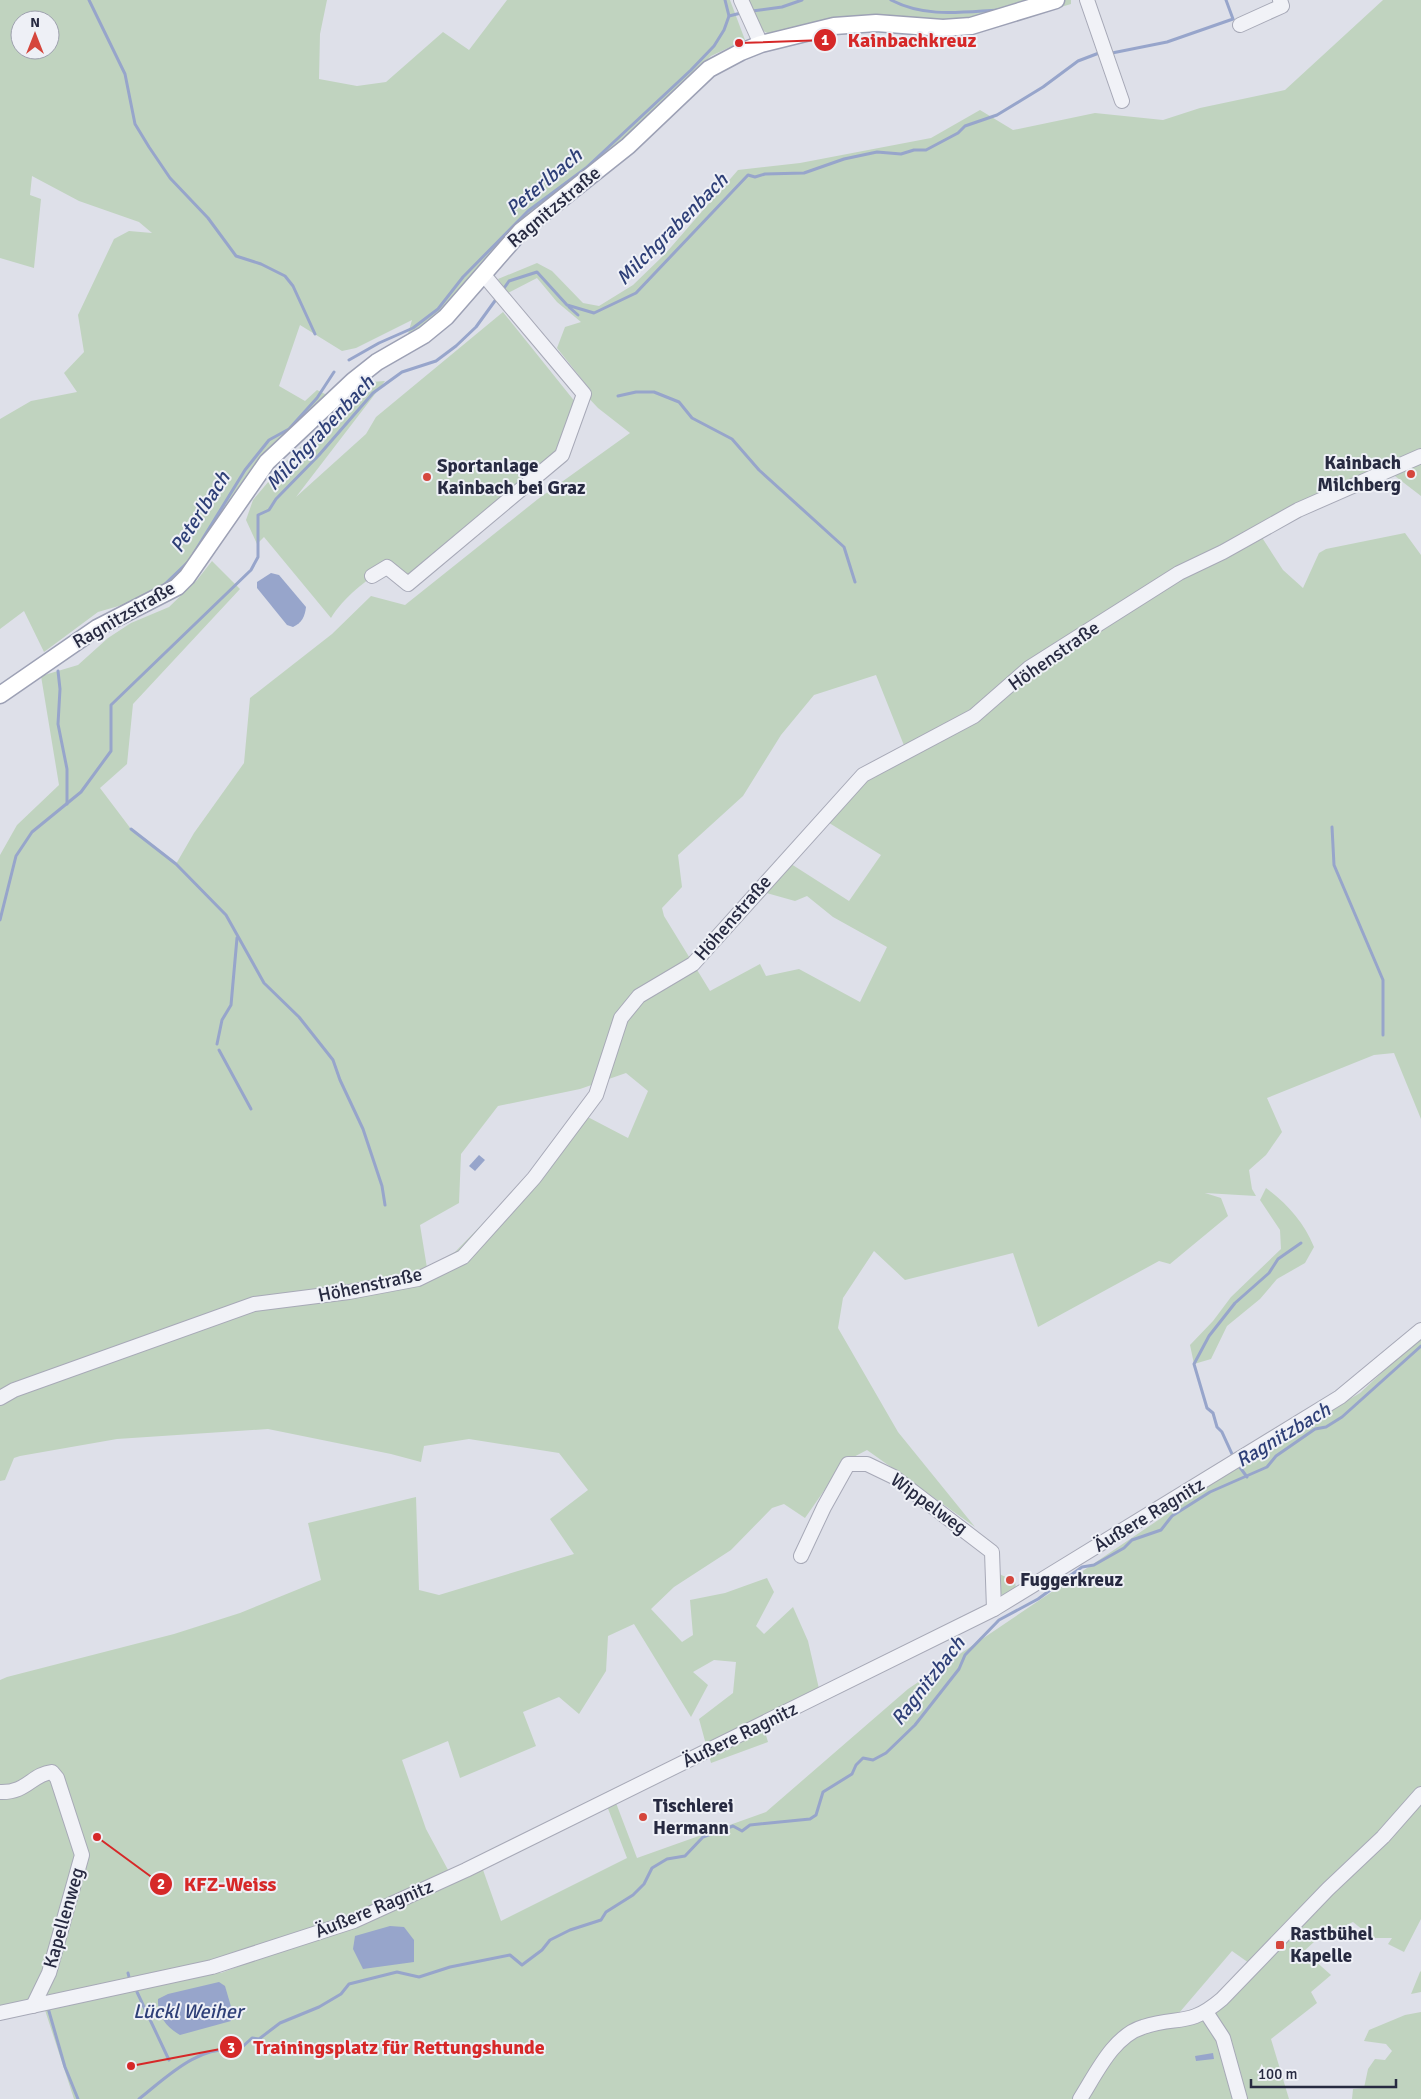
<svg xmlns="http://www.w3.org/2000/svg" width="1421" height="2099" font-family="Signika,sans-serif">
<rect width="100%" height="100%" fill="#dee0e9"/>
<!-- green -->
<g fill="#c0d3bf" fill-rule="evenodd">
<path d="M 0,0 L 327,0 L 320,34 L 319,79 L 357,86 L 386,82 L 443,32 L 469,50 L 507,0 L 730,0 L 745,40 L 711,56 L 444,310 L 407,337 L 412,320 L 356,348 L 342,351 L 300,325 L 279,386 L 305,401 L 317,390 L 327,395 L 174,583 L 129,603 L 98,612 L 44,652 L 24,611 L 0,629 L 0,419 L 31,401 L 77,392 L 64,373 L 84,352 L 78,315 L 114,239 L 129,231 L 152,233 L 139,222 L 79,201 L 32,176 L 30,195 L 41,199 L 34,268 L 0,258 ZM 20,20 L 50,20 L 50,50 L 20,50 Z"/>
<path d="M 747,0 L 1071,0 L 1071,4 L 998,26 L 772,35 L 763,31 Z"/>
<path d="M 1383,0 L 1421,0 L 1421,496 L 1391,473 L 1261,536 L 1283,570 L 1303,588 L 1319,553 L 1326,549 L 1405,533 L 1421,555 L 1421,1119 L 1394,1053 L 1374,1055 L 1267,1098 L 1282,1132 L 1266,1155 L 1249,1170 L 1252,1189 L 1256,1196 L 1205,1193 L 1221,1198 L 1228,1216 L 1170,1264 L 1159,1261 L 1038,1327 L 1013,1253 L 905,1280 L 874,1251 L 843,1298 L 838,1328 L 898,1432 L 975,1527 L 867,1450 L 844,1462 L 805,1518 L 784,1504 L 772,1508 L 731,1550 L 674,1587 L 651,1609 L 682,1642 L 693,1635 L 690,1600 L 725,1593 L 767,1578 L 774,1592 L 756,1626 L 764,1634 L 793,1607 L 808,1641 L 820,1693 L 762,1722 L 768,1742 L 711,1763 L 699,1719 L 733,1693 L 736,1662 L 714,1660 L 693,1672 L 708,1685 L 691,1717 L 634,1624 L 608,1636 L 606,1671 L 579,1714 L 559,1697 L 523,1712 L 536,1746 L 460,1778 L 448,1741 L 402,1760 L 426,1829 L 454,1881 L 482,1867 L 501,1921 L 627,1858 L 607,1806 L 616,1803 L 637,1858 L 766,1812 L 908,1689 L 1253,1456 L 1360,1393 L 1421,1336 L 1421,1919 L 1404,1952 L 1388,1944 L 1392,1938 L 1373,1938 L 1353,1922 L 1329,1933 L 1324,1933 L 1304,1951 L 1331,1975 L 1311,1992 L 1317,2003 L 1271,2039 L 1289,2099 L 74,2099 L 43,2004 L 209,1972 L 221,1973 L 250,1962 L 248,1949 L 197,1964 L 0,2007 L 0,1680 L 7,1677 L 174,1634 L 240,1613 L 321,1580 L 308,1523 L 416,1497 L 419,1590 L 439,1595 L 574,1554 L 550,1519 L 588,1490 L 559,1453 L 469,1439 L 424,1446 L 421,1462 L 391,1454 L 268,1429 L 117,1439 L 20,1456 L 14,1458 L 5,1480 L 0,1481 L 0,855 L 17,825 L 59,785 L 41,676 L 78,665 L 108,638 L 131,623 L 169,607 L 197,580 L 212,561 L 240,589 L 133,704 L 127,764 L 100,788 L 131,829 L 176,864 L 194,833 L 244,763 L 250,698 L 332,634 L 371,596 L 405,605 L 538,499 L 630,433 L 598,408 L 583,392 L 588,387 L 557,348 L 565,327 L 581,322 L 557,302 L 537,278 L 508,293 L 498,279 L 537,263 L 552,271 L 583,303 L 599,306 L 633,285 L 665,254 L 738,170 L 800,163 L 931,138 L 980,110 L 1013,130 L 1095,113 L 1163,120 L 1200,108 L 1285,90 ZM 876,675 L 909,758 L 866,780 L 826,821 L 881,855 L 849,901 L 788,862 L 763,892 L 795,901 L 807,896 L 833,917 L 887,947 L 860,1002 L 799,969 L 766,976 L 760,964 L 710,991 L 664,916 L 662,908 L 682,887 L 678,855 L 743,796 L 781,735 L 814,695 ZM 626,1073 L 648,1091 L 628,1138 L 582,1114 L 542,1163 L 455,1252 L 427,1268 L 420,1225 L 459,1203 L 461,1154 L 498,1106 L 580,1089 ZM 1232,1951 L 1249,1963 L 1199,2013 L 1188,2016 L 1179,2013 Z"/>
<path d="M 503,312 L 576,403 L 565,447 L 408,584 L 387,567 C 367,579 343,598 331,618 L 264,537 L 257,544 L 246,520 L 253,500 L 280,468 L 311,436 L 371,382 L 385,381 L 296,497 L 366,434 L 376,417 Z"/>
<path d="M 1266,1188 C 1287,1204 1304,1222 1314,1247 L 1305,1263 L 1277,1279 L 1260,1299 L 1227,1326 L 1211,1359 L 1194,1364 L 1190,1345 L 1213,1321 L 1231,1297 L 1281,1249 L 1280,1230 L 1260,1200 Z"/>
<path d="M 999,1574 L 1015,1581 L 1016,1589 L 1003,1597 L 999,1590 Z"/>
<path d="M 1421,1971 L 1421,1992 L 1411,1994 L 1420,1972 Z"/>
<path d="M 1421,2012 L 1421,2099 L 1352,2099 L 1353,2089 L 1364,2088 L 1368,2069 L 1375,2059 L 1385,2060 L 1392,2051 L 1386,2044 L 1364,2041 L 1369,2030 L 1405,2015 Z"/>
</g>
<!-- water -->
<g fill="#97a5cb">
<path d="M 271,573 L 279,575 L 306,607 C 305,616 302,623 293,627 L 287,625 L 257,588 L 257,582 Z"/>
<path d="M 479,1155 L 485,1160 L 475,1171 L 469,1166 Z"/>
<path d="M 390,1926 L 404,1927 L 414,1940 L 414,1962 L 363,1969 L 353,1949 L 355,1936 Z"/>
<path d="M 219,1982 L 225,1986 L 232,2010 L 231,2021 L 180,2035 C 166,2027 157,2015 158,1999 L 168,1994 Z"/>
<path d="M 1213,2053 L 1214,2059 L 1196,2061 L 1195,2056 Z"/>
</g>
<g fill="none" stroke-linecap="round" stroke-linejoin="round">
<!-- stream -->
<g stroke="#97a5cb" stroke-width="3">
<path d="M 89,0 L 125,74 L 135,124 L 149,147 L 170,178 L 208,218 L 236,256 L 261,264 L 285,276 L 293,286 L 315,334"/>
<path d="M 891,0 C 925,18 962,12 998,10"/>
<path d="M 752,11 L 782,7 L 802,0"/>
<path d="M 729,16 L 741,13"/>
<path d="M 1112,53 L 1167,42 L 1233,19 L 1226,0"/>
<path d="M 502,291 L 509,281 L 537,272 L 567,305 L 594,313 L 636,293 L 748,175 L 755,177 L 765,174 L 804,173 L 844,159 L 877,152 L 901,154 L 914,150 L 926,150 L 958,133 L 965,126 L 997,115 L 1043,87 L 1078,61 L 1099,53"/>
<path d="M 569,307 L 578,315"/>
<path d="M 349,360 L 379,343 L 413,328 L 438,309 L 463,277 L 528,211 L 586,168 L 691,70 L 714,46 L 724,30 L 729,16 L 725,0"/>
<path d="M 618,396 L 636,392 L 654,392 L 679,402 L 692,418 L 732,439 L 759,470 L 844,547 L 855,582"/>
<path d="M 194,553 L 245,470 L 269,440 L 289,429 L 317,398 L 334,372"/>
<path d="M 164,585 L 188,562"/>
<path d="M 121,607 L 158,588"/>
<path d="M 58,671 L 60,689 L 58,724 L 67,769 L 67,804"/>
<path d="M 1332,827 L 1334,865 L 1383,980 L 1383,1035"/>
<path d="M 131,829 L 176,864 L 226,915 L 264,983 L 299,1017 L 333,1060 L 340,1080 L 363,1129 L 382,1186 L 385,1205"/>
<path d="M 0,920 L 16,856 L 32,832 L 81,792 L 111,751 L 111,705 L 251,570 L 258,557 L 258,515 L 269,510 L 276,499 L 319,455 L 373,393 L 402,372 L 436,361 L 456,346 L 476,327 L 497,298"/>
<path d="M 217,1044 L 222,1020 L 231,1005 L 237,938"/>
<path d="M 219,1050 L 251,1109"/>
<path d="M 1233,1456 L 1222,1432 L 1217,1427 L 1213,1413 L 1207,1408 L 1194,1364 L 1209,1336 L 1235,1303 L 1269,1273 L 1278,1259 L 1301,1243"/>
<path d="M 1239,1466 L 1247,1477"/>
<path d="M 128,1973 L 129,1977"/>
<path d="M 137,1992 L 169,2060"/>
<path d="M 48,2008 L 65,2067 L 78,2099"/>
<path d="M 139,2099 C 168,2076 199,2044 239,2050 L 252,2038 L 259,2039 L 280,2023 L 319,2007 L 341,1994 L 349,1984 L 397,1972 L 419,1977 L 450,1967 L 510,1955 L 522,1965 L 542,1950 L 550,1940 L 570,1930 L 601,1920 L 606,1912 L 633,1895 L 644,1884 L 652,1868 L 667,1859 L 685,1856 L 703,1837 L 733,1826 L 742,1831 L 750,1825 L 810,1819 L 816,1815 L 823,1792 L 852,1774 L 856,1765 L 863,1758 L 873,1760 L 886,1753 L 915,1725 L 959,1669 L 965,1655 L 999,1620 L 1038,1599 L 1082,1567 L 1094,1565 L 1124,1548 L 1132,1540 L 1161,1530 L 1172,1516 L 1210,1492 L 1267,1467 L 1276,1456 L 1315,1429 L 1326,1427 L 1342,1417 L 1421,1346"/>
</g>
<!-- minor casing -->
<g stroke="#a7a9b7" stroke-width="16">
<g id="minor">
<path d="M 741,0 L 761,44"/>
<path d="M 1087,0 L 1122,101"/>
<path d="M 1240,25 L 1282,6 L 1280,0"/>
<path d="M 372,576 L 387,567 L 408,584 L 562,455 L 584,394 L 483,274"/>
<path d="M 0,1398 L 14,1390 L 254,1304 L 349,1292 L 418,1279 L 463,1257 L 534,1178 L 596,1095 L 621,1018 L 639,996 L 693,964 L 863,775 L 974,716 L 1029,668 L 1179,573 L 1223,552 L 1298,510 L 1421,456"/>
<path d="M 801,1556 L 824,1507 L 848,1464 L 867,1464 L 894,1477 L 992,1552 L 994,1609"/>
<path d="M 0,1792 C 27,1793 32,1774 52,1772 L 57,1778 L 82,1855 L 49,1973 L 33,2006"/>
<path d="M 1206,2012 L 1223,2038 L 1240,2099"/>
<path d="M 0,2013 L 212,1967 L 354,1921 L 466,1870 L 994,1609 L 1340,1397 L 1421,1330"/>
<path d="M 1080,2099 C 1096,2074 1113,2036 1143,2027 C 1179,2015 1188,2028 1222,1999 L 1328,1889 L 1383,1837 L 1421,1794"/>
</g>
</g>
<!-- major casing -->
<g stroke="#9da1b5" stroke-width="19">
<path id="major" d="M 0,695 L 97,628 L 177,587 L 187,577 L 267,462 L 353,381 L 377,362 L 424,335 L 446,317 L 521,231 L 628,146 L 709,69 L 741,52 L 761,44 L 834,26 L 876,23 L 943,28 L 971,26 L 1056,0"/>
</g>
<!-- minor -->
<use href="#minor" stroke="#f1f2f7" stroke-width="14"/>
<!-- major -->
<use href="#major" stroke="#fff" stroke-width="16"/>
</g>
<!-- markers -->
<g fill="#d5463c" stroke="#eef0f6" stroke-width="2">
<circle cx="1411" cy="474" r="5"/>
<circle cx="427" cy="477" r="5"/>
<circle cx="1010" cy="1580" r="5"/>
<circle cx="643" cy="1817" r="5"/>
<rect x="1275" y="1940" width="10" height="10" rx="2.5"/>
</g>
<g text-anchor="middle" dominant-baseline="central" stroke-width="4" stroke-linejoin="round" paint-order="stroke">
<!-- street labels -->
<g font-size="19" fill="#272a41" stroke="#eef0f6">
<text transform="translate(554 207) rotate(-40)">Ragnitzstraße</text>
<text transform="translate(124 615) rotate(-30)">Ragnitzstraße</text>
<text transform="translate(1054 656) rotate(-35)">Höhenstraße</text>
<text transform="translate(733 918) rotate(-49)">Höhenstraße</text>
<text transform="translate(370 1285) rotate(-12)">Höhenstraße</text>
<text transform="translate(929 1504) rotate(36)">Wippelweg</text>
<text transform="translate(1149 1515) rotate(-31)">Äußere Ragnitz</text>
<text transform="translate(740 1735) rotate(-26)">Äußere Ragnitz</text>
<text transform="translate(374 1909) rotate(-22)">Äußere Ragnitz</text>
<text transform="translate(64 1918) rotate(-74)">Kapellenweg</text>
</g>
<!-- poi labels -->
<g font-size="19" font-weight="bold" fill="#272a41" stroke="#eef0f6" text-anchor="start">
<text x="1401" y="463" text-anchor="end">Kainbach<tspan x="1401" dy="22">Milchberg</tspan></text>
<text x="437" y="466">Sportanlage<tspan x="437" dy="22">Kainbach bei Graz</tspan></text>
<text x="1020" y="1580">Fuggerkreuz</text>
<text x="653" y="1806">Tischlerei<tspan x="653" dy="22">Hermann</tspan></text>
<text x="1290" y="1934">Rastbühel<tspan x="1290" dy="22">Kapelle</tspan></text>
</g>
<!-- water labels -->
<g font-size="20" font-style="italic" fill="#2e3f77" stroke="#eef0f6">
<text transform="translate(544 182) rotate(-40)">Peterlbach</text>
<text transform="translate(672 229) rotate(-45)">Milchgrabenbach</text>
<text transform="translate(320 433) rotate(-47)">Milchgrabenbach</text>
<text transform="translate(200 512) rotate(-57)">Peterlbach</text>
<text transform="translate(1283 1435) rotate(-31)">Ragnitzbach</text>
<text transform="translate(928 1681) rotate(-52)">Ragnitzbach</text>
<text x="188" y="2011">Lückl Weiher</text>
</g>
</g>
<!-- callouts -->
<path fill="none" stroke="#d62828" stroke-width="2" d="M739 43L825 40M97 1837L161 1884M131 2066L231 2047"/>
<g fill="#d62828" stroke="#eef0f6" stroke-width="2">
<circle cx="739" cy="43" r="5"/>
<circle cx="97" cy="1837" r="5"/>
<circle cx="131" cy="2066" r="5"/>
<circle cx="825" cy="40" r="12"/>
<circle cx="161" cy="1884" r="12"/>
<circle cx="231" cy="2047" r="12"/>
</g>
<g font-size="15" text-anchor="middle" font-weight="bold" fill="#fff">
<text x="825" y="45">1</text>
<text x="161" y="1889">2</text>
<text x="231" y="2053">3</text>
</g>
<g font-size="20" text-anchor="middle" font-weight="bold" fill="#d62828" stroke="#eef0f6" stroke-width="4" stroke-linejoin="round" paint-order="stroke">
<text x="912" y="47">Kainbachkreuz</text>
<text x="230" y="1891">KFZ-Weiss</text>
<text x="399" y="2054">Trainingsplatz für Rettungshunde</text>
</g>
<!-- north arrow -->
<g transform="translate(35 35)"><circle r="24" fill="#eef0f6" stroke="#9ea1ae"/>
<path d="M0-4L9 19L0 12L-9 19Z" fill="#d5463c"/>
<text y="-8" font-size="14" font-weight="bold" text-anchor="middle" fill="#272a41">N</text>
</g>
<!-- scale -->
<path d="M1251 2079v8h145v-8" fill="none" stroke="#272a41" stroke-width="2.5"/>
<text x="1258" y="2079" font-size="15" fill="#272a41" stroke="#eef0f6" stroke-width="4" paint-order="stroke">100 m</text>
</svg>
